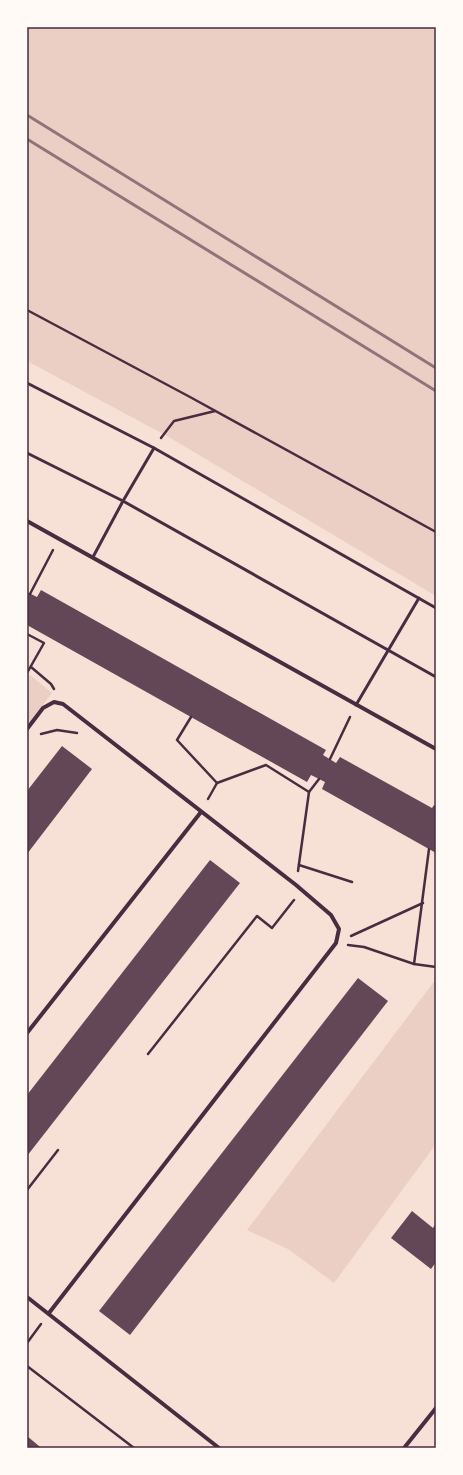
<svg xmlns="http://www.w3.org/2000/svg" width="463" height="1475" font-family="'Noto Sans',sans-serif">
<rect width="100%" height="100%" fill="#f7e1d7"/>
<!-- green -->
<g fill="#ebcfc5">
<path d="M 27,27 L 436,27 L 436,596 L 167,436 L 27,361 Z"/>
<path d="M 30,675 L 52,693 L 27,725 L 27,677 Z"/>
<path d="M 436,979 L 436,1144 L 334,1283 L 288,1249 L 247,1230 Z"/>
</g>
<!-- building -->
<g fill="#644757">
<path d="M 41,590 L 326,750 L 323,755 L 336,763 L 340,757 L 432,808 L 434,805 L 436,806 L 436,853 L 322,789 L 325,782 L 311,775 L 307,782 L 27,625 L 27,592 L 37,597 Z"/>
<path d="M 62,746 L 92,769 L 27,854 L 27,791 Z"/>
<path d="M 210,860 L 240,883 L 27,1156 L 27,1095 Z"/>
<path d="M 358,978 L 388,1001 L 130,1335 L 99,1311 Z"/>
<path d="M 412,1211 L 433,1228 L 436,1223 L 436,1262 L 431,1269 L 391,1238 Z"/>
<path d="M 27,1436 L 39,1446 L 42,1448 L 27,1448 Z"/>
</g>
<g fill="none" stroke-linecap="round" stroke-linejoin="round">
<!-- path -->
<g stroke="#4a2c40" stroke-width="2.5">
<path d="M 27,310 L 190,397 L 436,532"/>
<path d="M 161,438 L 174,421 L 215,411"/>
<path d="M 30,594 L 53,550"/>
<path d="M 27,634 L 44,643 L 27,673"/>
<path d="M 31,667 L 51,684 L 54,689"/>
<path d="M 191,717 L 177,740 L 217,783"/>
<path d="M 41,734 L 57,730 L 77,733"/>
<path d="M 330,759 L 350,717"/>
<path d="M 208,799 L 217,783 L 266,765 L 309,792"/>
<path d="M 299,865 L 352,882"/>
<path d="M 298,871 L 309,792 L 319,779"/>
<path d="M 351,936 L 423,903"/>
<path d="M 348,945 L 364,947 L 414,964 L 436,967"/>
<path d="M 414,964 L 429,849"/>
<path d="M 148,1054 L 257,916 L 272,928 L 294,900"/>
<path d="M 27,1190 L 58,1150"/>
<path d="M 27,1343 L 41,1324"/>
<path d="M 27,1366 L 134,1448"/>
</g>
<!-- service -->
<g stroke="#4a2c40" stroke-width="3">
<path d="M 27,383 L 154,448 L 436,608"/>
<path d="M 27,453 L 123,501 L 436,677"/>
<path d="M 93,557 L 123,501 L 154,448"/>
<path d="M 356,705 L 419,598"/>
</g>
<!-- minor -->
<g stroke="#4a2c40" stroke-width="4">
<path d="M 27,521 L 436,749"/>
<path d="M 27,729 L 43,708 L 54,702 L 63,704 L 296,885 L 331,915 L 339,929 L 336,943 L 49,1313"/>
<path d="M 27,1033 L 201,812"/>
<path d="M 27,1297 L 219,1448"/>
<path d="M 404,1448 L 436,1408"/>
</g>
<!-- rail -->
<g stroke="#8f747c" stroke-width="3">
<path d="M 27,115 L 436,368"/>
<path d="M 27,139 L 436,391"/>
</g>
</g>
<!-- border -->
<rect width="463" height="1475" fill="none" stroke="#fffaf5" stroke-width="56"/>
<rect x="28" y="28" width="407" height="1419" fill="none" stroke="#4a2c40" stroke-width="1.5"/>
</svg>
